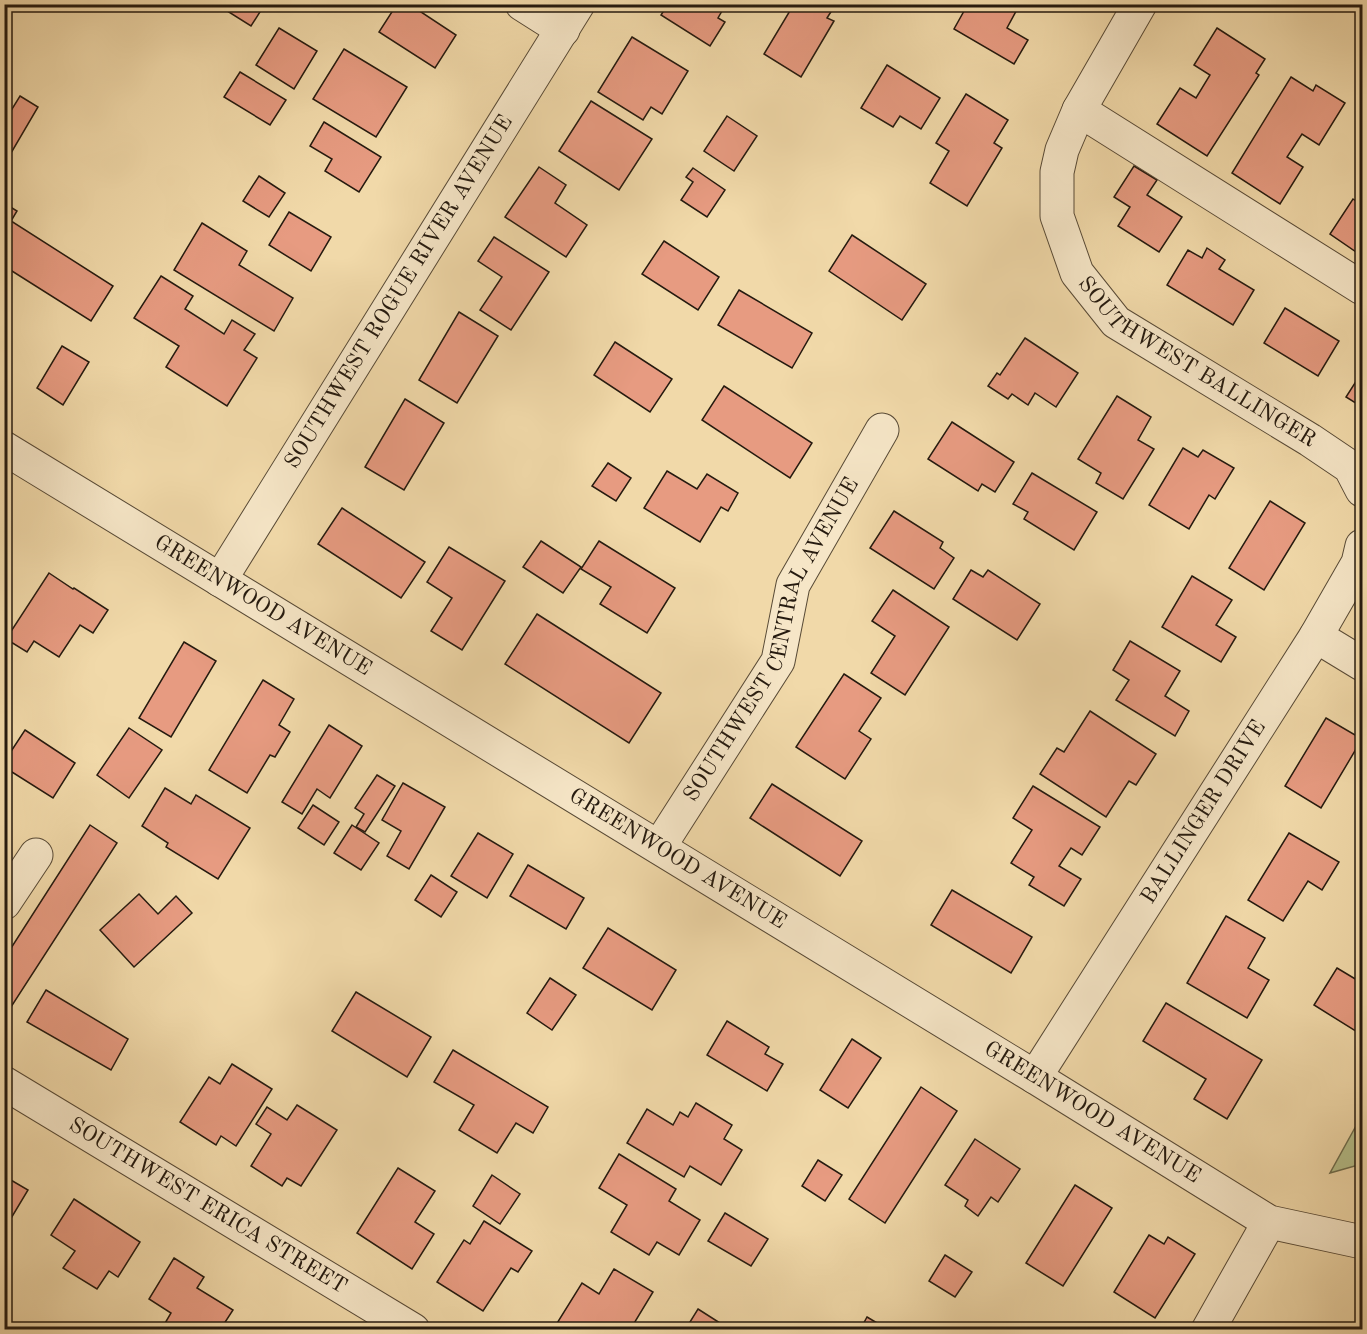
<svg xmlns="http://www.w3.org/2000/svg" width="1367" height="1334" font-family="'Old Standard TT',serif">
<rect width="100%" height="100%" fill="#f1d9a9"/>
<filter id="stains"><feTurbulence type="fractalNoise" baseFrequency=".00333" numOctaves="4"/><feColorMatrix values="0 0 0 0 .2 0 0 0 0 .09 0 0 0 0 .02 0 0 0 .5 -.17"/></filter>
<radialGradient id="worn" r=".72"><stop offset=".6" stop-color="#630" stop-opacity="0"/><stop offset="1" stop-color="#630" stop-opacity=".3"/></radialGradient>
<!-- green -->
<path fill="#b6c08b" stroke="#6e6d4d" stroke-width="1.5" d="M 1362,1115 L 1362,1164 L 1330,1173 Z"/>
<!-- building -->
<g fill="#e79b81" stroke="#251a0f" stroke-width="1.5">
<path d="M 216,4 L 265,4 L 251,26 Z"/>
<path d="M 397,4 L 409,4 L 456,35 L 435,68 L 379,32 Z"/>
<path d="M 668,4 L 726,4 L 718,18 L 725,22 L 710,46 L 661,15 Z"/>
<path d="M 794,4 L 836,4 L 827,18 L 834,21 L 801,77 L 764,54 Z"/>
<path d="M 968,4 L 1020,4 L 1007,28 L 1028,40 L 1014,64 L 954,29 Z"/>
<path d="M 279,28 L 317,51 L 294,89 L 256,65 Z"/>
<path d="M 1217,28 L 1265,59 L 1256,73 L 1259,75 L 1207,156 L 1157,124 L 1180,88 L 1196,98 L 1210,75 L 1194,65 Z"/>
<path d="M 632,37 L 688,71 L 662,114 L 651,107 L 643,120 L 598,92 Z"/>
<path d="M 344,49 L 407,87 L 376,137 L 313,99 Z"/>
<path d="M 887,65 L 940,98 L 921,129 L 900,116 L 893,127 L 861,108 Z"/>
<path d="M 240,72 L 286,100 L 270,125 L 224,97 Z"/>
<path d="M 1291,77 L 1313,91 L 1316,85 L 1345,103 L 1319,145 L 1302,134 L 1287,157 L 1303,167 L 1280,204 L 1232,173 Z"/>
<path d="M 966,94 L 1008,120 L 994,143 L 1002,148 L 967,206 L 930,183 L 949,151 L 936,143 Z"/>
<path d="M 20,96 L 38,107 L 4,165 L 4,122 Z"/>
<path d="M 591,101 L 652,139 L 619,190 L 559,151 Z"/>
<path d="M 727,116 L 757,136 L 734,171 L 704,151 Z"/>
<path d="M 324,122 L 381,157 L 359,192 L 325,171 L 332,159 L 310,146 Z"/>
<path d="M 1134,166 L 1157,180 L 1147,195 L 1182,217 L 1159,252 L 1118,226 L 1130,207 L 1114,197 Z"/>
<path d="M 539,167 L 566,185 L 555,203 L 587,225 L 566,257 L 505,217 Z"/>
<path d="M 693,168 L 725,190 L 707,217 L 681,200 L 693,182 L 686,177 Z"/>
<path d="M 259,176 L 285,193 L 269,217 L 243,201 Z"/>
<path d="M 1353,199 L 1362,205 L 1362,256 L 1330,234 Z"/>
<path d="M 4,203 L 17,211 L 11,221 L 113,286 L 91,321 L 4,266 Z"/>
<path d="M 289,212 L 331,237 L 311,271 L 269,245 Z"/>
<path d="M 202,223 L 247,251 L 239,265 L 293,298 L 274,331 L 174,270 Z"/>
<path d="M 852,235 L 926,284 L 902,320 L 829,271 Z"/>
<path d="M 494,237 L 549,272 L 511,330 L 480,310 L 502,277 L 478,261 Z"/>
<path d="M 664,241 L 719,277 L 698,310 L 642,274 Z"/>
<path d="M 1207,248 L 1225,260 L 1219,269 L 1254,290 L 1233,325 L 1167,285 L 1188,250 L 1202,258 Z"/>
<path d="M 161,276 L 193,296 L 185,309 L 224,334 L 232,320 L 255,334 L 244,350 L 257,358 L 227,406 L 166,367 L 179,346 L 134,318 Z"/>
<path d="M 739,290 L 812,333 L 792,368 L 718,325 Z"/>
<path d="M 1285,308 L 1339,341 L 1318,376 L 1264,343 Z"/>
<path d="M 459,312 L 498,336 L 457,403 L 419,380 Z"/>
<path d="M 1025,338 L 1078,373 L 1056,407 L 1035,393 L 1028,405 L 1012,394 L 1008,399 L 988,386 L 997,373 L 1000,375 Z"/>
<path d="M 615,342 L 672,379 L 650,412 L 594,375 Z"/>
<path d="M 62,346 L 89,362 L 63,405 L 37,388 Z"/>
<path d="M 1362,372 L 1362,407 L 1346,397 Z"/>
<path d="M 724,386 L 812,443 L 790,478 L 702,420 Z"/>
<path d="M 1117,396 L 1151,417 L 1138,440 L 1154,449 L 1123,499 L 1096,483 L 1101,473 L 1078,459 Z"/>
<path d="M 405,399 L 444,423 L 404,490 L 365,467 Z"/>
<path d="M 952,422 L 1014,462 L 995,492 L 982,484 L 978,491 L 928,459 Z"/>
<path d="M 1183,448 L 1198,457 L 1203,450 L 1234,468 L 1215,499 L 1209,495 L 1189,529 L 1149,505 Z"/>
<path d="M 608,463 L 631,478 L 616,501 L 592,486 Z"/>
<path d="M 667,471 L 697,489 L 707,474 L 738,493 L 728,511 L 721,507 L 700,542 L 644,508 Z"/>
<path d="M 1032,473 L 1097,512 L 1074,550 L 1024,519 L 1028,512 L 1013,504 Z"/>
<path d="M 1270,501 L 1305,523 L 1264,590 L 1229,568 Z"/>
<path d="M 342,508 L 425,562 L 401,598 L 318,544 Z"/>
<path d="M 894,511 L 943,542 L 940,548 L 954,558 L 934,589 L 870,548 Z"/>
<path d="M 541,541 L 581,567 L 563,593 L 523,567 Z"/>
<path d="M 599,541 L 675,588 L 647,633 L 600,604 L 611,587 L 581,569 Z"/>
<path d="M 449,547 L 505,581 L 462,650 L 431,631 L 452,598 L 427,582 Z"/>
<path d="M 971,570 L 983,577 L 988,570 L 1040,604 L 1017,640 L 953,599 Z"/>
<path d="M 49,573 L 73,589 L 74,588 L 108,610 L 93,633 L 80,625 L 59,657 L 34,641 L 27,652 L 6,639 Z"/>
<path d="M 1192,576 L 1232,600 L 1216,625 L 1236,637 L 1221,662 L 1162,627 Z"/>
<path d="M 893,590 L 949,627 L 905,695 L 871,673 L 895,636 L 872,621 Z"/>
<path d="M 537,614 L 661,693 L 629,743 L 505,664 Z"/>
<path d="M 1130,641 L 1180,671 L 1165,696 L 1189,711 L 1175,736 L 1116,700 L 1129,680 L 1113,670 Z"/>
<path d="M 184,642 L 216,661 L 171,737 L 139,718 Z"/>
<path d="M 844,674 L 881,698 L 859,731 L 871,739 L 845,779 L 796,747 Z"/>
<path d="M 263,680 L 294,699 L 279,725 L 290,732 L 275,757 L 270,755 L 247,793 L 209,770 Z"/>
<path d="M 1090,711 L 1156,754 L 1136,785 L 1129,781 L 1106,817 L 1040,774 L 1057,748 L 1064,752 Z"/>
<path d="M 1326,718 L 1362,739 L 1321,808 L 1285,786 Z"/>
<path d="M 329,725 L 362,746 L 330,798 L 317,789 L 302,814 L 282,802 Z"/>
<path d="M 129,728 L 162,750 L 129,798 L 97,775 Z"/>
<path d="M 25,730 L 75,763 L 53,798 L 4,767 L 4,762 Z"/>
<path d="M 377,775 L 395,786 L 365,832 L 356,827 L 364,814 L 355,808 Z"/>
<path d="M 403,783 L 445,807 L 409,869 L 387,856 L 401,831 L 382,820 Z"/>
<path d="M 772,784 L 862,841 L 840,876 L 750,818 Z"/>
<path d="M 1033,786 L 1100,827 L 1082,855 L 1071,848 L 1059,866 L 1081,879 L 1064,906 L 1029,885 L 1034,877 L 1011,863 L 1032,830 L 1013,818 Z"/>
<path d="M 165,788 L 191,804 L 196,795 L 250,828 L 218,879 L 166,847 L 168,843 L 142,826 Z"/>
<path d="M 313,805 L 339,822 L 324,845 L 298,828 Z"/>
<path d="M 90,825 L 117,843 L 11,1007 L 4,1003 L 4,959 Z"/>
<path d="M 352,825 L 379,843 L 361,870 L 334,853 Z"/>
<path d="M 478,833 L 513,854 L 487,898 L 451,876 Z"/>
<path d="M 1289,833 L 1339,862 L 1322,890 L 1308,881 L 1283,921 L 1248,900 Z"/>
<path d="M 528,865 L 584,898 L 566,929 L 510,896 Z"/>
<path d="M 431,875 L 457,892 L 441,917 L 415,900 Z"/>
<path d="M 952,890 L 1032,937 L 1011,973 L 931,925 Z"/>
<path d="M 139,894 L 158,914 L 176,896 L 192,913 L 134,967 L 100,930 Z"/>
<path d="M 1226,916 L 1265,938 L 1248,968 L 1269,980 L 1247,1018 L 1187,983 Z"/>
<path d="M 608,928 L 676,970 L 652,1010 L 583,968 Z"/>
<path d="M 1337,968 L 1362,983 L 1362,1035 L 1314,1005 Z"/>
<path d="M 550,978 L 576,995 L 552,1030 L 527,1013 Z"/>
<path d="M 46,990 L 128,1039 L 111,1070 L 27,1022 Z"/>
<path d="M 356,992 L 431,1037 L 407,1077 L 332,1031 Z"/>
<path d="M 1166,1003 L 1262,1060 L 1227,1119 L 1194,1099 L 1206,1079 L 1143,1041 Z"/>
<path d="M 727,1021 L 769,1047 L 765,1054 L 783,1064 L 767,1091 L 707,1055 Z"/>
<path d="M 852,1039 L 881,1058 L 848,1108 L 820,1090 Z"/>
<path d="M 453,1050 L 548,1107 L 533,1133 L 516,1123 L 497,1153 L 459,1130 L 474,1105 L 434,1082 Z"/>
<path d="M 232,1064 L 272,1089 L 236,1146 L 221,1136 L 216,1145 L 180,1122 L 209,1077 L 220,1084 Z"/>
<path d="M 921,1087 L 957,1111 L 885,1223 L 849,1199 Z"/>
<path d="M 696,1103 L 732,1125 L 724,1139 L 742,1150 L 721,1185 L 690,1166 L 684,1177 L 627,1143 L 647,1109 L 673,1125 L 680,1112 L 688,1117 Z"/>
<path d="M 297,1105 L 337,1130 L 301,1186 L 287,1178 L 282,1186 L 251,1166 L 271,1134 L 256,1124 L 267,1107 L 287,1120 Z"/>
<path d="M 975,1139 L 1020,1169 L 998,1202 L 991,1197 L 978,1216 L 965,1206 L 968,1200 L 945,1185 Z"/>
<path d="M 619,1154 L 676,1189 L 669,1201 L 700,1220 L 679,1255 L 657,1242 L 649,1255 L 611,1232 L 627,1205 L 599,1188 Z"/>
<path d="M 818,1160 L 842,1175 L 825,1201 L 802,1186 Z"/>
<path d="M 398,1168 L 435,1191 L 415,1222 L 434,1234 L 412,1269 L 357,1233 Z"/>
<path d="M 492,1175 L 520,1194 L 500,1224 L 473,1206 Z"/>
<path d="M 4,1176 L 28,1190 L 4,1230 Z"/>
<path d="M 1075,1185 L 1112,1208 L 1063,1286 L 1026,1263 Z"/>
<path d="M 74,1199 L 140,1242 L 118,1277 L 109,1271 L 97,1289 L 63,1268 L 75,1251 L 51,1235 Z"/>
<path d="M 725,1213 L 768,1239 L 751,1266 L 708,1241 Z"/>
<path d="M 484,1221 L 532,1251 L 518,1272 L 511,1268 L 483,1311 L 437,1282 L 464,1240 L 470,1244 Z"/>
<path d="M 1149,1235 L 1164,1244 L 1168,1237 L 1195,1254 L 1155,1318 L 1114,1292 Z"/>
<path d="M 945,1255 L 972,1272 L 955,1297 L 929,1281 Z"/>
<path d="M 174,1258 L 204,1277 L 197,1288 L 233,1310 L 220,1330 L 161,1330 L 171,1313 L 149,1299 Z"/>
<path d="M 614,1269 L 653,1292 L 630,1330 L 557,1330 L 554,1328 L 582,1283 L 599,1294 Z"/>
<path d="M 698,1309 L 731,1330 L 685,1330 Z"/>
<path d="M 867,1317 L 889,1330 L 860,1330 Z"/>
</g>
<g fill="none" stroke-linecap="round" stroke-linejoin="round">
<!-- street casing -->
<g stroke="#584a36" stroke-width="35">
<g id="street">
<path d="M 522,4 L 563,30"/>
<path id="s1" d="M 1140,4 L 1079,110 L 1062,150 L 1057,172 L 1057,216 L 1077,273 L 1116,322 L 1310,440 L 1350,467 L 1362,490"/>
<path d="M 1079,110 L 1362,288"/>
<path id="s2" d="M 4,448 L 1035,1077 L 1269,1222 L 1362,1242"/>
<path id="s3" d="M 220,580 L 578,4"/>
<path d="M 1316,636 L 1362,664"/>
<path id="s4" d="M 659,847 L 778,661 L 793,585 L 882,430"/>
<path d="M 4,903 L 36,855"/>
<path id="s5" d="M 1035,1077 L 1316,636 L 1358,563 L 1362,546"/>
<path id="s6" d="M 4,1083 L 413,1330"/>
<path d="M 1208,1330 L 1269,1222"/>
</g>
</g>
<!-- street -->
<use href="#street" stroke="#f6e6c7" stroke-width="33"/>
</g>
<g text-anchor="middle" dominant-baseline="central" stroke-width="4.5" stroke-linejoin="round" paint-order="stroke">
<!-- street labels -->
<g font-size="22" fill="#251a0f" stroke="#f6e6c7">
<text stroke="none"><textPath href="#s3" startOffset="339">SOUTHWEST ROGUE RIVER AVENUE</textPath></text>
<text stroke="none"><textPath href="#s1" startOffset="444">SOUTHWEST BALLINGER</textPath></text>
<text stroke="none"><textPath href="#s2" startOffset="303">GREENWOOD AVENUE</textPath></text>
<text stroke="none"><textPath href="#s4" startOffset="238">SOUTHWEST CENTRAL AVENUE</textPath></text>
<text stroke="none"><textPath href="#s5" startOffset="314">BALLINGER DRIVE</textPath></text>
<text stroke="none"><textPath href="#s2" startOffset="789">GREENWOOD AVENUE</textPath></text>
<text stroke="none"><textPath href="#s2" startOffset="1275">GREENWOOD AVENUE</textPath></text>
<text stroke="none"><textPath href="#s6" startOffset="238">SOUTHWEST ERICA STREET</textPath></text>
</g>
</g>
<!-- margin -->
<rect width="1367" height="1334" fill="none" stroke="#f1d9a9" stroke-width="24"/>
<rect x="6" y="6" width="1355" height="1322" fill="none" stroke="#251a0f" stroke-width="3"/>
<rect x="12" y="12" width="1343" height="1310" fill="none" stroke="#251a0f" stroke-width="1.5"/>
<rect width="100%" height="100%" filter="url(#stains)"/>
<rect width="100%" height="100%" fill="url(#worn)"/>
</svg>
